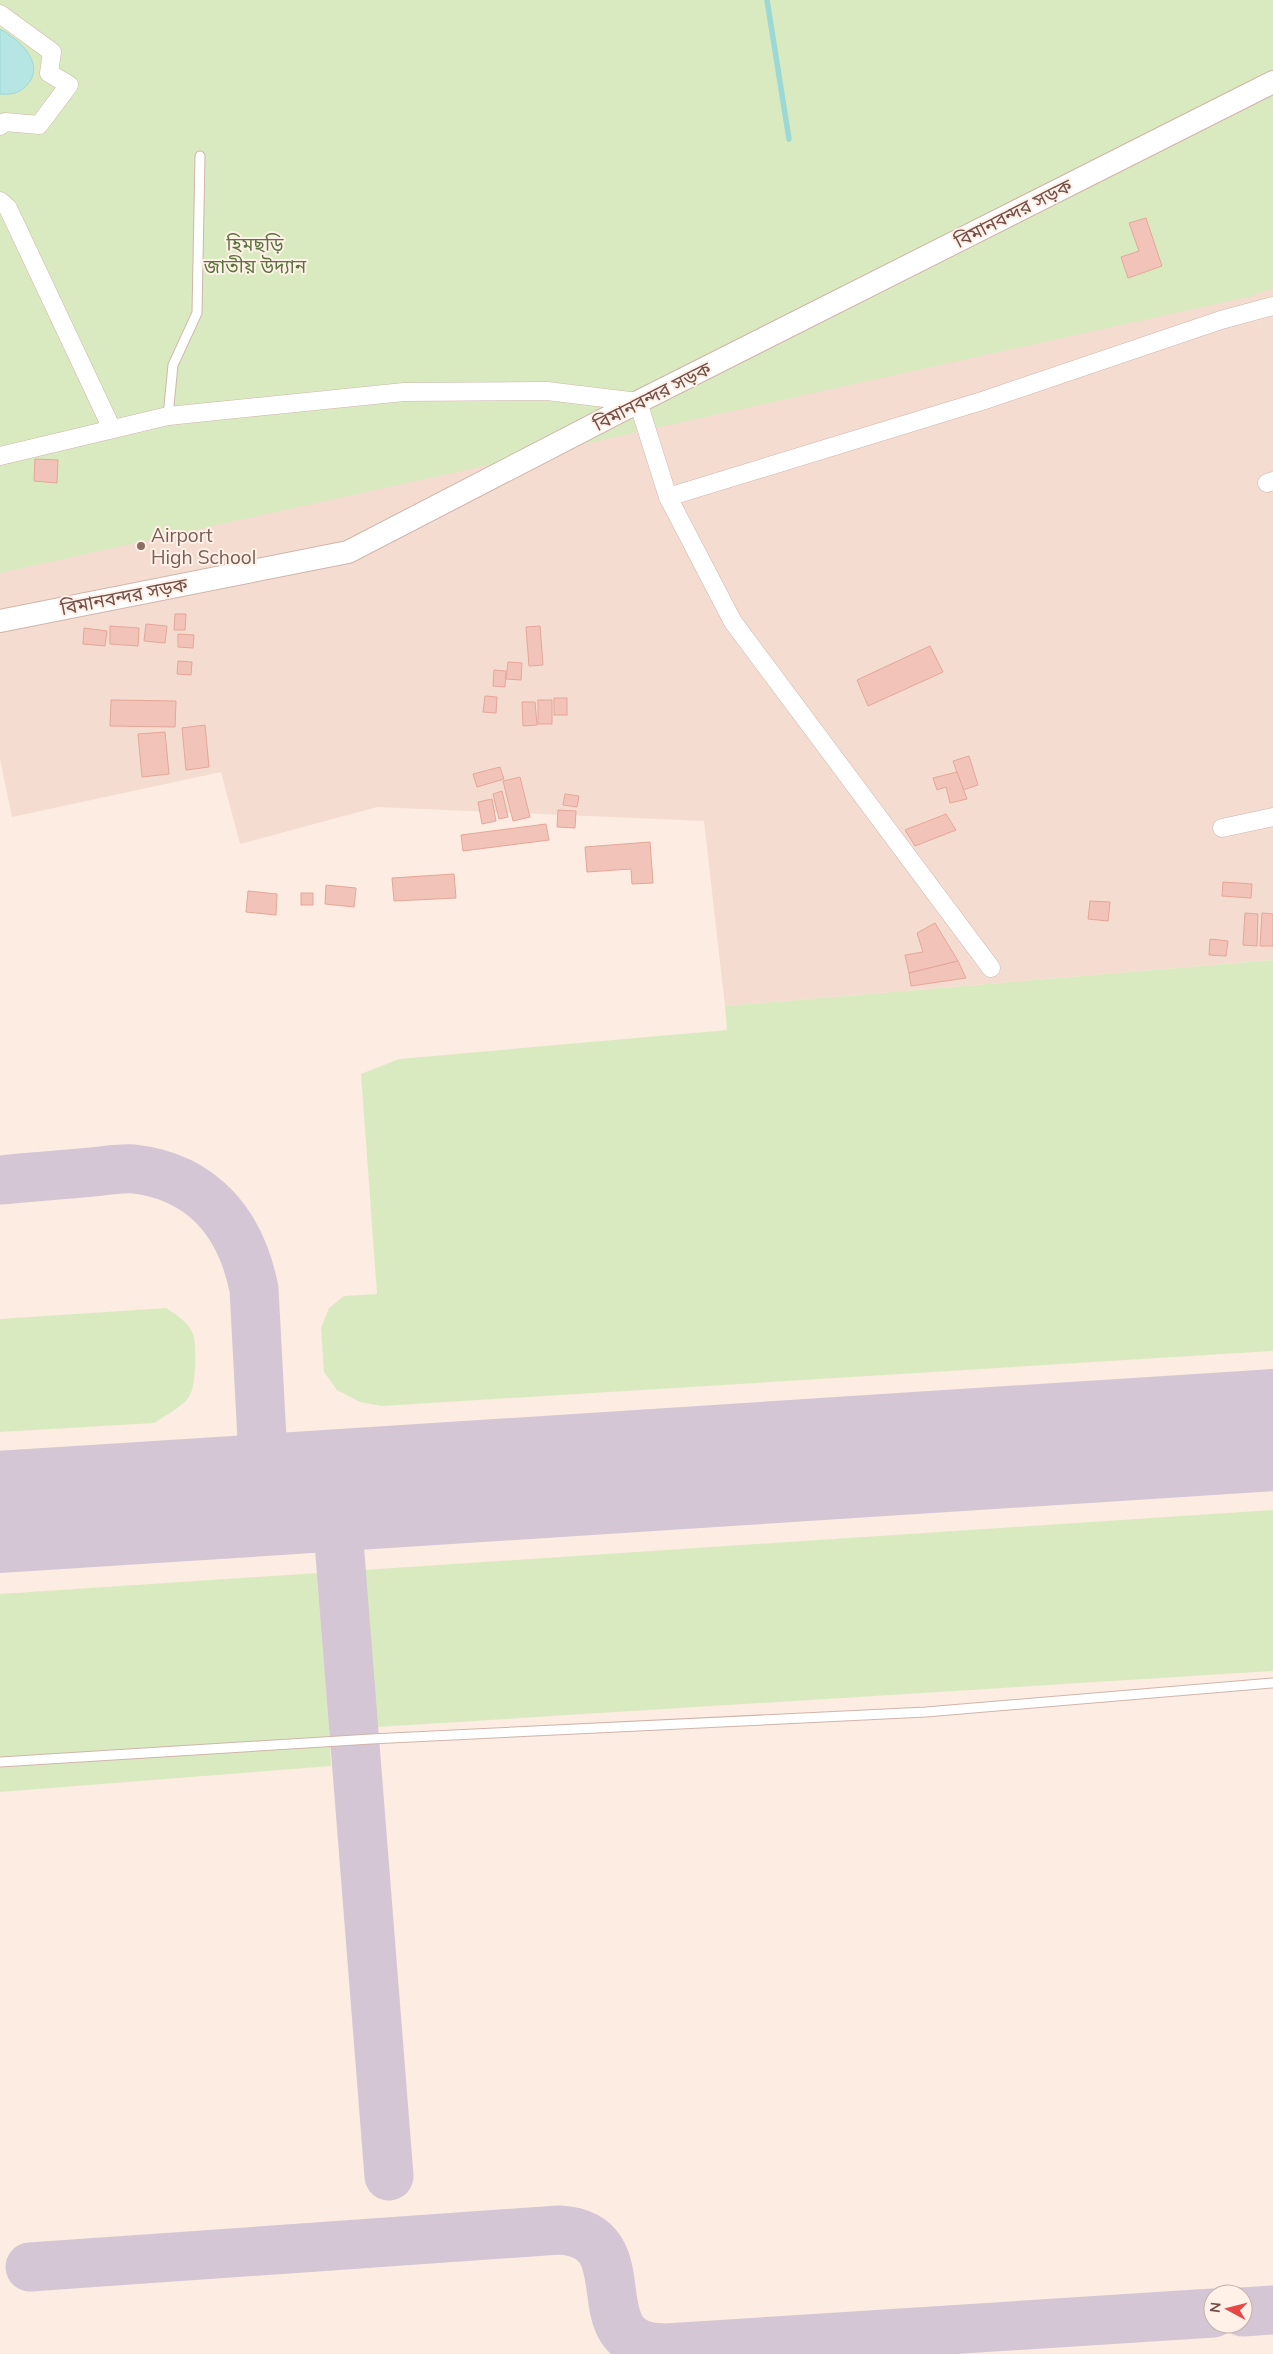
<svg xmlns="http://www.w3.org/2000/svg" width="1273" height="2354" font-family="Mulish,'Noto Sans Bengali',sans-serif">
<rect width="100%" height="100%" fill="#fcece2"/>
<!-- residential -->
<path fill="#f4dcd0" d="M 1273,0 L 1273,960 L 725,1006 L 704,821 L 377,807 L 240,844 L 221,772 L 12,817 L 0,759 L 0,94 Z"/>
<!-- green -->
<g fill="#daeac0">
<path d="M 0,0 L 1273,0 L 1273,288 L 1248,297 L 0,573 Z"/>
<path d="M 1273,960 L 1273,1351 L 382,1406 L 360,1402 L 337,1390 L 324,1372 L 321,1328 L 329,1308 L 344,1296 L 377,1294 L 361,1074 L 399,1059 L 727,1030 L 725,1006 Z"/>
<path d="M 166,1308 C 177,1315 188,1322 193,1334 C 197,1345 196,1385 190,1395 C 184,1406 165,1416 154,1423 L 0,1432 L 0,1319 Z"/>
<path d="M 1273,1510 L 1273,1671 L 329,1730 L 331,1766 L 0,1792 L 0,1594 Z"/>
</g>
<!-- water -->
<path fill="#b6e6e3" stroke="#9cd8d5" d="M 0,29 C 17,38 46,62 28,84 C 20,93 12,95 0,94 Z"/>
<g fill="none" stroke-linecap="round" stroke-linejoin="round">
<!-- stream -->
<path stroke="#9cd8d5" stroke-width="5.5" d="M 767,0 L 789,139"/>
<!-- taxiway -->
<g stroke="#d4c6d4" stroke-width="49">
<path d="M 0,1180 C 31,1177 61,1175 92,1172 C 105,1171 120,1168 134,1169 C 203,1177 241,1224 254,1289 L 262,1439"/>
<path d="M 335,1491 L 389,2176"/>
<path d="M 217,1498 C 247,1488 258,1469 262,1439 C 269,1477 285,1486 322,1491"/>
<path d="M 30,2267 L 559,2230 C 650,2235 572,2348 666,2348 L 1213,2313"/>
<path d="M 1243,2312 L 1273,2310"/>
</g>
<!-- runway -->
<path stroke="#d4c6d4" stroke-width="122" d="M 0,1512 L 1273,1430"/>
</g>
<!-- building -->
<g fill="#f2c4b9" stroke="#e5a699">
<path d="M 1146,218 L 1162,266 L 1128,278 L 1121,257 L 1139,251 L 1129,223 Z"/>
<path d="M 35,459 L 58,460 L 57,483 L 34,481 Z"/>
<path d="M 175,614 L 186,614 L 185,630 L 174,630 Z"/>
<path d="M 146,624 L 167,626 L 165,643 L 144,641 Z"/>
<path d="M 110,626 L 139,628 L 138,646 L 110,644 Z"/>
<path d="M 540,626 L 543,665 L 529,666 L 526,627 Z"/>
<path d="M 84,628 L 107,631 L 105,646 L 83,644 Z"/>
<path d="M 178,634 L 194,635 L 193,648 L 178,647 Z"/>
<path d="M 930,646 L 943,672 L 868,706 L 857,680 Z"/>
<path d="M 178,661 L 192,662 L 191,675 L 177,674 Z"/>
<path d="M 508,662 L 522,663 L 521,680 L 506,679 Z"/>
<path d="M 494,670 L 506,671 L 505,687 L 493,686 Z"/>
<path d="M 485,696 L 497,697 L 496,713 L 483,712 Z"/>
<rect x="554" y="698" width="13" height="17"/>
<path d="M 111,700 L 176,701 L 175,727 L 110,726 Z"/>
<rect x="538" y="700" width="14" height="24"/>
<path d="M 522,702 L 535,702 L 537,725 L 523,726 Z"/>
<path d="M 205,725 L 209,767 L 186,770 L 182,728 Z"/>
<path d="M 165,732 L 169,774 L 142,777 L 138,734 Z"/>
<path d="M 969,756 L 978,785 L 963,790 L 953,761 Z"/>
<path d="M 500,767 L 504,779 L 477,787 L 473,774 Z"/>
<path d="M 957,772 L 967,799 L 950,803 L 946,787 L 937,790 L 933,778 Z"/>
<path d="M 520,777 L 530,817 L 513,821 L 503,781 Z"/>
<path d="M 502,791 L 508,817 L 499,819 L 493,794 Z"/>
<path d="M 565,794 L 579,796 L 577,807 L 563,805 Z"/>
<path d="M 492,799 L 496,821 L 482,824 L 478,802 Z"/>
<path d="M 558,810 L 576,811 L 575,828 L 557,827 Z"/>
<path d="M 946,814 L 956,830 L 915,846 L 905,830 Z"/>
<path d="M 546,824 L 549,840 L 463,851 L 461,835 Z"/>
<path d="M 650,842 L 653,883 L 632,884 L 631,869 L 587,872 L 585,847 Z"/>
<path d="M 454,874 L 456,898 L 394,901 L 392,878 Z"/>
<path d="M 1223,882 L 1252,884 L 1251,898 L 1222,896 Z"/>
<path d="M 326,885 L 356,888 L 354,907 L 325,904 Z"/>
<path d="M 248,891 L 277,894 L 276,915 L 246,912 Z"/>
<rect x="301" y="893" width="12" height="12"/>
<path d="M 1090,901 L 1110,902 L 1108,921 L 1088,919 Z"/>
<path d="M 1245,913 L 1258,914 L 1257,946 L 1243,945 Z"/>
<path d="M 1262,913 L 1273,914 L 1273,946 L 1260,946 Z"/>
<path d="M 935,923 L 958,961 L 909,973 L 905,955 L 923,952 L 917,933 Z"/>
<path d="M 1210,939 L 1228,941 L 1226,956 L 1209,955 Z"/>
<path d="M 958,961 L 966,978 L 911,986 L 909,973 Z"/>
</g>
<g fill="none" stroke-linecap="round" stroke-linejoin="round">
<!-- service casing -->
<g stroke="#d0b4ab" stroke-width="11">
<g id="service">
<path d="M 168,416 L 173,365 L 197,313 L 200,156"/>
<path d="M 0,1762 L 371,1739 L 926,1712 L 1273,1683"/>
</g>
</g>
<!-- minor casing -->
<g stroke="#d0b4ab" stroke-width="19">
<g id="minor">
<path d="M 0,14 L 52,52 L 49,73 L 69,85 L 39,125 L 5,122 L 0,126"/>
<path d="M 0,201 L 8,208 L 112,429"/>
<path d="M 0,456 L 168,416 L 404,392 L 547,391 L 638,402 L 668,497 L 985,400 L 1221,320 L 1273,306"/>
<path d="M 1267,483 L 1273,481"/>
<path d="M 668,497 L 733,622 L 991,968"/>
<path d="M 1222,828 L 1273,817"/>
</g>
</g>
<!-- tertiary casing -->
<g stroke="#d0b4ab" stroke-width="24">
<path id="tertiary" d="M 0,621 L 348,552 L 638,402 L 1273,82"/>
</g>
<!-- service -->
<use href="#service" stroke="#fff" stroke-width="9"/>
<!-- minor -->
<use href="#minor" stroke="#fff" stroke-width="18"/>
<!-- tertiary -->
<use href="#tertiary" stroke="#fff" stroke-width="22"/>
</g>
<!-- markers -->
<circle fill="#8d6e63" stroke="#fff1e8" stroke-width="2" cx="141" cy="546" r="5"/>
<g text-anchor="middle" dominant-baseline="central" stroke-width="4" stroke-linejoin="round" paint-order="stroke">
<!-- street labels -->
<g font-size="19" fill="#744f48" stroke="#fff1e8">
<text transform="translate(1013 213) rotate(-27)">বিমানবন্দর সড়ক</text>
<text transform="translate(652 396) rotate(-27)">বিমানবন্দর সড়ক</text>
<text transform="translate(124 596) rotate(-11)">বিমানবন্দর সড়ক</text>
</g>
<!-- park labels -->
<g font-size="19" fill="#59743d" stroke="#fff1e8">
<text x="255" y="244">হিমছড়ি<tspan x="255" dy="22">জাতীয় উদ্যান</tspan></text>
</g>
<!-- education labels -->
<g font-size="19" fill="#785e54" stroke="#fff1e8" text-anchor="start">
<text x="151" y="535">Airport<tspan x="151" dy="22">High School</tspan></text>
</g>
</g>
<!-- north arrow -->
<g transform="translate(1228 2309) rotate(277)"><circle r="24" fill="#fff1e8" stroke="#c7b0a8"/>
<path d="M0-4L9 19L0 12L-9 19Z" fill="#e84845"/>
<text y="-8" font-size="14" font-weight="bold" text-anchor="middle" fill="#744f48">N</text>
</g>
</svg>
